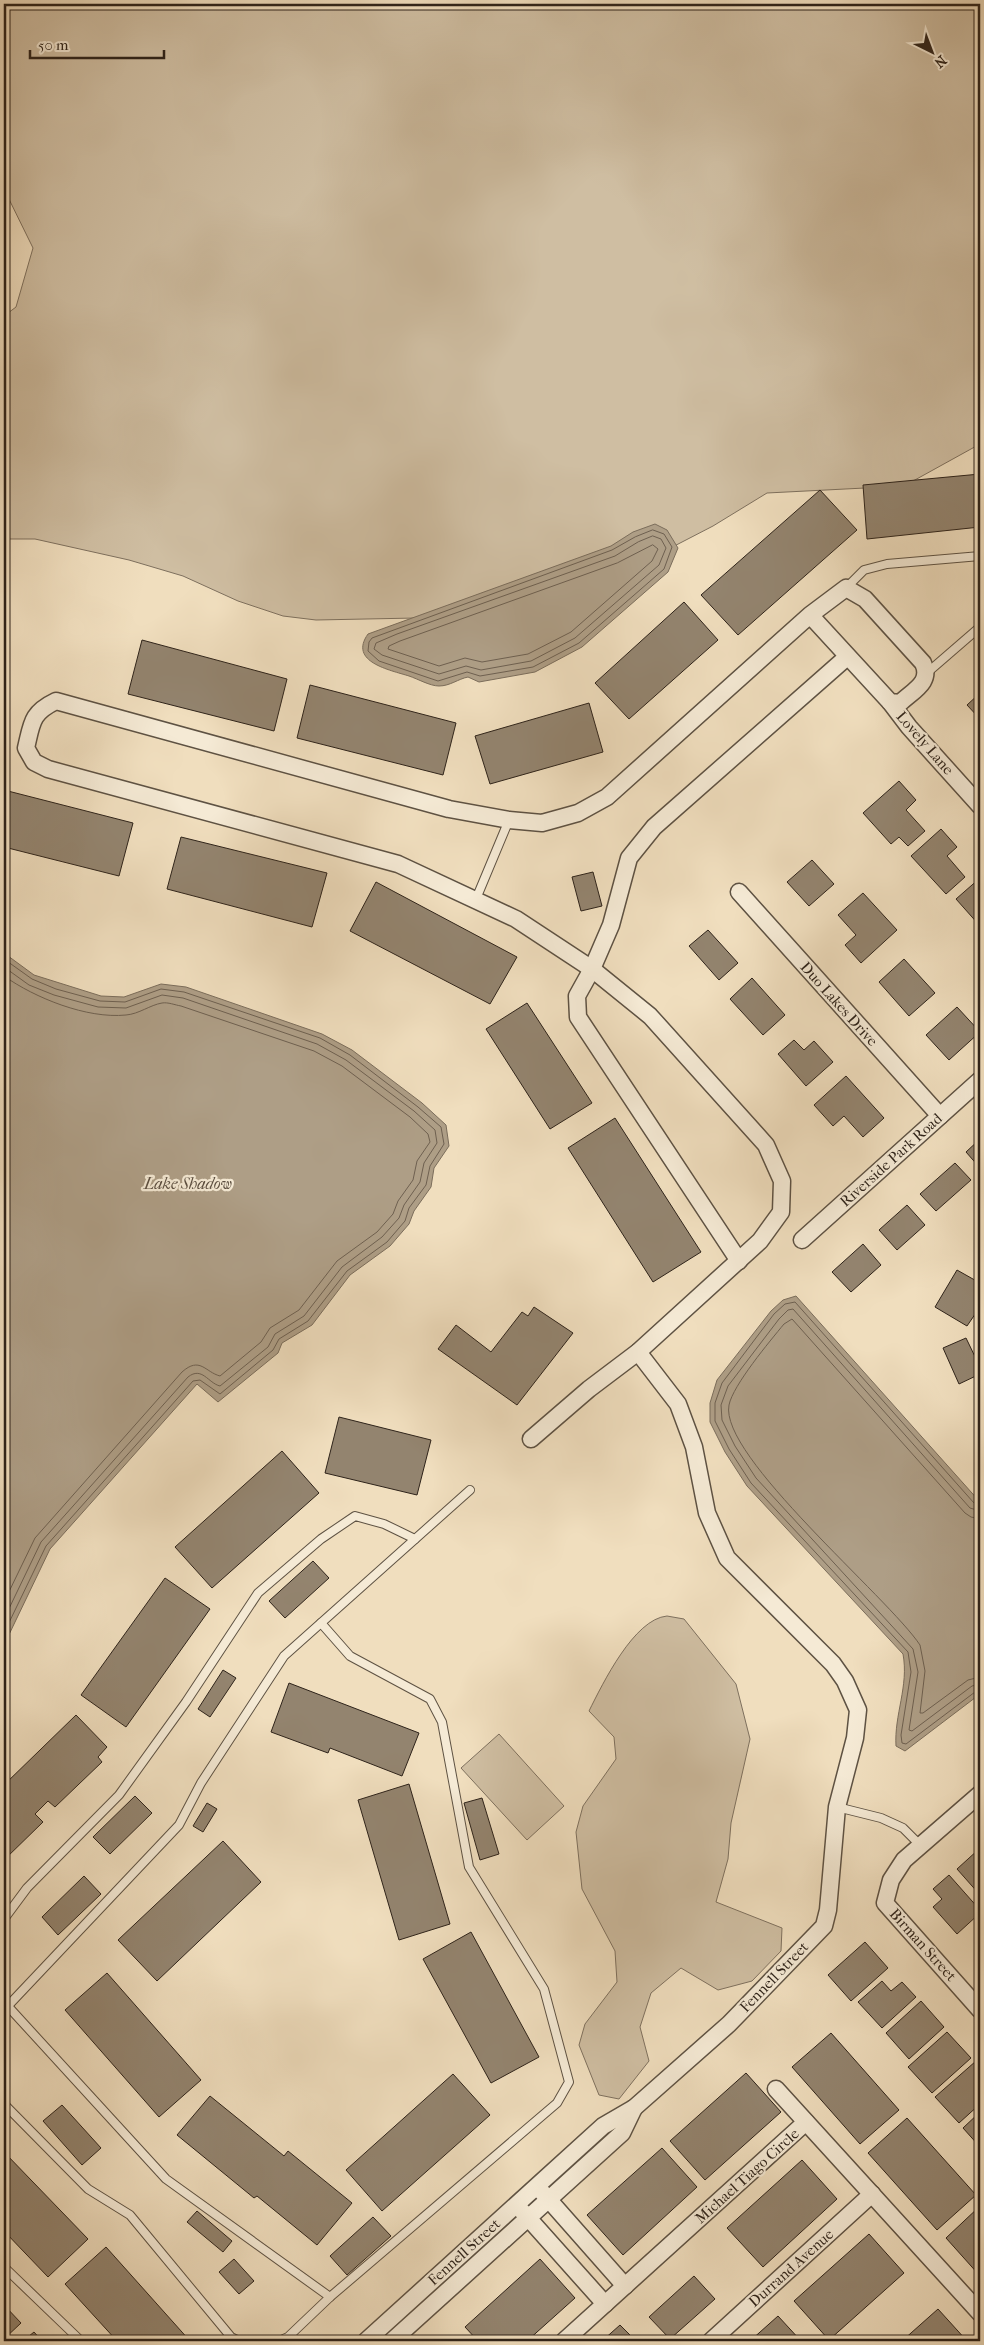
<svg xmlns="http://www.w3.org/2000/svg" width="984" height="2345" font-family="'IM FELL French Canon',serif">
<rect width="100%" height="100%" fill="#f0debe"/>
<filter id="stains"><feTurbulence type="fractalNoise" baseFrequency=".004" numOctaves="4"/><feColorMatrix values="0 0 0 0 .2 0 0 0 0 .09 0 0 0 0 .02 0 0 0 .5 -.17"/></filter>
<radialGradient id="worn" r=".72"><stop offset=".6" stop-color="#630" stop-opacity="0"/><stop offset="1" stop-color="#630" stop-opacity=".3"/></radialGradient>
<!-- green -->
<g fill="#cfbea2" stroke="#7e705e">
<path d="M 4,4 L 980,4 L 980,444 L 904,486 L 767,493 L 713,526 L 655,556 L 416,618 L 316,620 L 283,616 L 238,601 L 183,576 L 129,560 L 35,539 L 4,539 L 4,316 L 16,307 L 33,248 L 4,189 Z"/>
<path d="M 667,1616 L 684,1619 L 736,1684 L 750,1739 L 731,1823 L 728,1859 L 716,1902 L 782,1928 L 781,1951 L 752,1981 L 718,1990 L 681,1968 L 651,1993 L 640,2027 L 649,2061 L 619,2099 L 599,2095 L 579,2045 L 585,2024 L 617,1982 L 615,1951 L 582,1889 L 576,1832 L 583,1806 L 616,1759 L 614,1737 L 589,1711 C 603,1683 634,1619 667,1616 Z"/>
<path d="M 499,1734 L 564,1806 L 527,1840 L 461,1768 Z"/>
</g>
<!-- water -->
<g fill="#ae9e86" stroke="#7b6d5b">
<path d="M 655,524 L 667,530 L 678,548 L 668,572 L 582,647 L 535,672 L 479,682 L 468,677 C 458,679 450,686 439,686 C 430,686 418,679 409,676 C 390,670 348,662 368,634 L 611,546 L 633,532 Z"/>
<path d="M 4,953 L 34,975 L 101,996 L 124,997 L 161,984 L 186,987 L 322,1034 L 352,1050 L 422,1103 L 446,1125 L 449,1146 L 434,1168 L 431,1187 L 414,1211 L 409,1224 L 390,1246 L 350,1275 L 312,1325 L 282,1343 L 278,1353 L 218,1402 L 197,1384 L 50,1549 L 4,1645 Z"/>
<path d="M 796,1296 L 980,1502 L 980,1694 L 905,1751 L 896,1746 C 894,1715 909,1686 903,1654 L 747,1486 L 725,1452 L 710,1422 L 710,1403 L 717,1380 L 771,1311 L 783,1300 Z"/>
</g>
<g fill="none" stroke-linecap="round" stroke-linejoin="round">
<!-- shore -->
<g stroke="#6e6050" stroke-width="1">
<path d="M 653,530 L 664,534 L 672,547 L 664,569 L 579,643 L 533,667 L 480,676 L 467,672 L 438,681 L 379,661 L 368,651 L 369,642 L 372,638 L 612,550 L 635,537 Z"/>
<path d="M 653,536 L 661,539 L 666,548 L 659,565 L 575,638 L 531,661 L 481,670 L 466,666 L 439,674 L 382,655 L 374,649 L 376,643 L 397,634 L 615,556 L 638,542 Z"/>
<path d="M 653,545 L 658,549 L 652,561 L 571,632 L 528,654 L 482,662 L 465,658 L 439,666 L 388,649 L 389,646 L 400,641 L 617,563 Z"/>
<path d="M 4,959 L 32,979 L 56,989 L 100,1001 L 125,1002 L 161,989 L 184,992 L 320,1038 L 350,1055 L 418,1107 L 441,1127 L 444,1144 L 430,1166 L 426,1185 L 409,1208 L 405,1221 L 387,1242 L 347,1271 L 308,1321 L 279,1339 L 273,1350 L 220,1394 L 200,1380 L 193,1381 L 46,1546 L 4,1633"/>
<path d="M 4,967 L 29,985 L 54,995 L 98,1007 L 126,1008 L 162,995 L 183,998 L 317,1044 L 346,1060 L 414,1111 L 435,1130 L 437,1143 L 424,1163 L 420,1182 L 404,1205 L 399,1218 L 382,1237 L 342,1267 L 304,1316 L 275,1334 L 268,1347 L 220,1386 C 208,1383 202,1366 188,1377 L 41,1542 L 4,1619"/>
<path d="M 4,976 C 35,998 87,1019 126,1015 C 139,1014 150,1005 162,1003 C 168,1002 175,1005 181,1006 L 314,1051 L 342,1066 L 410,1117 L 428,1134 L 430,1142 L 417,1161 L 413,1180 L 398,1201 L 393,1214 L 377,1232 L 337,1261 L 299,1310 L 270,1328 L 261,1342 L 220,1376 C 205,1372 200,1356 182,1372 L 35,1538 L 4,1602"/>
<path d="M 980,1505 L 974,1503 L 795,1302 L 785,1304 L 774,1314 L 722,1383 L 715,1403 L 715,1421 L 729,1449 L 751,1483 L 908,1652 L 911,1672 L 901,1735 L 902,1743 L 906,1744 L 975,1692 L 980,1690"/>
<path d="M 980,1511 L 970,1508 L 793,1309 L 788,1310 L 779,1319 L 728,1386 L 721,1405 L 722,1420 L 735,1446 L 756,1478 L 913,1649 L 918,1672 L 909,1730 L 912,1731 L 972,1686 L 980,1684"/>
<path d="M 980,1519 L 971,1517 L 965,1513 L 792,1319 L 784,1324 C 770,1341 733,1385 729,1405 C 719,1456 888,1597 920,1645 L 925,1671 L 920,1713 L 923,1713 L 968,1680 L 980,1677"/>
</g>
</g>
<!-- building -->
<g fill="#93846f" stroke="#2e231a">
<path d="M 980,474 L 980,527 L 867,539 L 863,485 Z"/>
<path d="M 820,490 L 857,530 L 738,635 L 701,595 Z"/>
<path d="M 684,602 L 718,640 L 629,719 L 595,683 Z"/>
<path d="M 142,640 L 287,679 L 274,731 L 128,694 Z"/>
<path d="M 310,685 L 456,723 L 443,775 L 297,738 Z"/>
<path d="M 980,693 L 980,719 L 967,705 Z"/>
<path d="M 589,703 L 603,752 L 490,784 L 475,736 Z"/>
<path d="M 899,781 L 916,800 L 906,810 L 925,831 L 908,846 L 899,837 L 891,844 L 863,813 Z"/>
<path d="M 4,790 L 133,823 L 119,876 L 4,847 Z"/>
<path d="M 941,829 L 957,847 L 947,856 L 965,877 L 946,894 L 911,856 Z"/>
<path d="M 181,837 L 327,873 L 312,927 L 167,889 Z"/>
<path d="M 812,860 L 834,884 L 809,906 L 787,882 Z"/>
<path d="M 593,872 L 602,906 L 581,911 L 572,877 Z"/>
<path d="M 980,878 L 980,926 L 956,899 Z"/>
<path d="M 376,882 L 517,957 L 490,1004 L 350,931 Z"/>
<path d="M 863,893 L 897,930 L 861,963 L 845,945 L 856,935 L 838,915 Z"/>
<path d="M 708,930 L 738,963 L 719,980 L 689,946 Z"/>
<path d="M 904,959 L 935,993 L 909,1016 L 879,982 Z"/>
<path d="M 752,978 L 785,1015 L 763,1035 L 730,999 Z"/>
<path d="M 527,1003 L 592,1103 L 550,1129 L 486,1029 Z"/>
<path d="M 957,1007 L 980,1032 L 949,1060 L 926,1035 Z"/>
<path d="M 794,1040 L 804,1050 L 814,1041 L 833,1062 L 806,1086 L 778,1054 Z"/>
<path d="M 846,1076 L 884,1118 L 863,1137 L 844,1116 L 833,1126 L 814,1105 Z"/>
<path d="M 615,1118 L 701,1252 L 653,1282 L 568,1148 Z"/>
<path d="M 980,1139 L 980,1168 L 966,1152 Z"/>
<path d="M 955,1163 L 971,1180 L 936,1211 L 920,1194 Z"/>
<path d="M 907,1205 L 925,1225 L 897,1250 L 879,1230 Z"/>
<path d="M 863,1244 L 881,1265 L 851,1292 L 832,1272 Z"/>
<path d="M 957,1270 L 980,1283 L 980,1307 L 967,1326 L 935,1307 Z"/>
<path d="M 534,1307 L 573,1333 L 517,1405 L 438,1349 L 456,1325 L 491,1352 L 522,1312 L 528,1316 Z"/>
<path d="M 966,1338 L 980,1367 L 980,1374 L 959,1384 L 943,1348 Z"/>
<path d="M 339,1417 L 431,1440 L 417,1495 L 325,1473 Z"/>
<path d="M 282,1451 L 319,1493 L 212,1588 L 175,1547 Z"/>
<path d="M 313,1561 L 329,1578 L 285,1618 L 269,1601 Z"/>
<path d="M 165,1578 L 210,1609 L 126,1727 L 81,1695 Z"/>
<path d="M 223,1670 L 236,1678 L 210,1717 L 198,1709 Z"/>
<path d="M 289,1683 L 419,1733 L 402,1776 L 330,1748 L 328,1753 L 271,1732 Z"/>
<path d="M 76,1715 L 107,1747 L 98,1757 L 102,1762 L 55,1807 L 48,1801 L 35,1814 L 43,1822 L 4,1860 L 4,1785 Z"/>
<path d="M 409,1784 L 450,1924 L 399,1940 L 358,1800 Z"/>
<path d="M 135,1796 L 152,1813 L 110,1854 L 93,1837 Z"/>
<path d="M 482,1798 L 499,1854 L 480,1860 L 464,1803 Z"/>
<path d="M 207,1803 L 217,1809 L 203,1832 L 193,1826 Z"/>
<path d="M 223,1841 L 261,1882 L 157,1981 L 118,1940 Z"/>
<path d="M 979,1849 L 980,1851 L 980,1895 L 957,1869 Z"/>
<path d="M 949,1875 L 980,1910 L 980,1913 L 957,1934 L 933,1907 L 942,1899 L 933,1889 Z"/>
<path d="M 84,1876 L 101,1894 L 58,1935 L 42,1917 Z"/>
<path d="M 471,1932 L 539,2057 L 491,2083 L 423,1959 Z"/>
<path d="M 865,1942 L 888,1968 L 851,2001 L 828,1975 Z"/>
<path d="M 107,1973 L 201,2080 L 159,2117 L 65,2010 Z"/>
<path d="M 882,1981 L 891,1991 L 902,1982 L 916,1997 L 882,2028 L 858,2002 Z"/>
<path d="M 921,2001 L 944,2027 L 909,2059 L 886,2033 Z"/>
<path d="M 947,2032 L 971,2058 L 932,2093 L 908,2067 Z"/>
<path d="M 831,2033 L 899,2110 L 860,2144 L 792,2067 Z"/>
<path d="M 976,2061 L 980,2066 L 980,2104 L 959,2123 L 935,2097 Z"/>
<path d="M 746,2073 L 781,2112 L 705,2180 L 670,2141 Z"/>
<path d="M 453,2074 L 490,2115 L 382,2211 L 346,2170 Z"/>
<path d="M 210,2096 L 284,2156 L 288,2151 L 352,2203 L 317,2245 L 257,2196 L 254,2198 L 177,2135 Z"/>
<path d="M 62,2105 L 101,2148 L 82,2165 L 43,2121 Z"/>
<path d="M 980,2112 L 980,2147 L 963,2128 Z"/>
<path d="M 907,2118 L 976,2195 L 937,2230 L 868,2153 Z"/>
<path d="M 662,2148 L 697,2187 L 623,2255 L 587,2215 Z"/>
<path d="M 4,2152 L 88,2239 L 48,2277 L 4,2231 Z"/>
<path d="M 802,2160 L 837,2199 L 763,2267 L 727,2228 Z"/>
<path d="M 980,2206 L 980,2276 L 946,2238 Z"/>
<path d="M 197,2211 L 232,2241 L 223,2252 L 187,2222 Z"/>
<path d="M 373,2217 L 391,2236 L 347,2275 L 330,2256 Z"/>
<path d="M 869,2234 L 904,2273 L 829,2340 L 794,2301 Z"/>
<path d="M 106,2247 L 190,2341 L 117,2341 L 65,2284 Z"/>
<path d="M 234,2259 L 254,2281 L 239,2294 L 219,2272 Z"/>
<path d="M 540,2259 L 575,2298 L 527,2341 L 478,2341 L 465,2327 Z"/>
<path d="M 694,2276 L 715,2299 L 670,2339 L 649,2317 Z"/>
<path d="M 4,2305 L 21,2323 L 4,2339 Z"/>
<path d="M 938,2309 L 967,2341 L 902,2341 Z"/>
<path d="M 778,2316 L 801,2341 L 750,2341 Z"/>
<path d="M 620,2325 L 636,2341 L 602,2341 Z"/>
<path d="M 34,2332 L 42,2341 L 23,2341 Z"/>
</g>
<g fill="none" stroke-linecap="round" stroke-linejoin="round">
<!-- service casing -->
<g stroke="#5e5243" stroke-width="10">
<g id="service">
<path d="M 846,588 L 864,570 L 887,564 L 980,556"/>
<path d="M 928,672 L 980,627"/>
<path d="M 476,899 L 509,820"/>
<path d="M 837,1807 L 881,1818 L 903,1828 L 920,1845"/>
<path d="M 4,1919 L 27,1888 L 119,1795 L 186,1702 L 258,1593 L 321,1539 L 355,1516 L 384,1524 L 415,1539"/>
<path d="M 4,2002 L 166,2179 L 330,2297"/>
<path d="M 4,2010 L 179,1825 L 201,1783 L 284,1656 L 470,1490"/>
<path d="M 4,2104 L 88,2189 L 130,2215 L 231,2337 L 239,2341"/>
<path d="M 4,2267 L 81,2341"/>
<path d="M 279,2341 L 288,2337 L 330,2297 L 557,2103 L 569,2082 L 544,1989 L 469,1867 L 442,1722 L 430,1699 L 350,1656 L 321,1623"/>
</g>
</g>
<!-- minor casing -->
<g stroke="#5e5243" stroke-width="19">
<g id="minor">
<path d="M 890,702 L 909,727 L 980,806"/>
<path d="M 739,892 L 940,1116"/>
<path d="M 802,1240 L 980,1080"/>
<path d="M 739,1261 L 578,1017 L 577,996 L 592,969 L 611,925 L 629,858 L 654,827 L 847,657"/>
<path d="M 531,1439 L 589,1389 L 638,1352 L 760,1241 L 781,1212 L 782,1181 L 766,1145 L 650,1016 L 592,969 L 516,919 L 398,864 L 48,769 L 34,762 L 26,748 C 32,723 31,713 56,701 L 449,809 L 509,820 L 542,823 L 578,813 L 607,797 L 810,615 L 846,588 L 865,599 L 923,663 C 932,682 914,690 900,703 L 890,702 L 810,615"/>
<path d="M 980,1794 L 904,1860 L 891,1880 L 885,1903 L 980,2010"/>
<path d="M 776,2089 L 980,2313"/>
<path d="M 542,2192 L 625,2286"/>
<path d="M 522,2211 L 605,2304"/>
<path d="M 366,2341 L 603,2126 L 634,2108 L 729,2024 L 824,1926 L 828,1910 L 837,1807 L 855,1738 L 858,1710 L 845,1681 L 833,1664 L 727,1558 L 707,1513 L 694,1447 L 678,1404 L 638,1352"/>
<path d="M 392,2341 L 622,2133 L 634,2108"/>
<path d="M 564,2341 L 806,2122"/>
<path d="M 711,2341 L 872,2194"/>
</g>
</g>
<!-- service -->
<use href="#service" stroke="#f5ead5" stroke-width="8"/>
<!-- minor -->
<use href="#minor" stroke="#f5ead5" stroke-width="16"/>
</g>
<g text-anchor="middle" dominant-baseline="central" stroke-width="4.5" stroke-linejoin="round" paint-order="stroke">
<!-- street labels -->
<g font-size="15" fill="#2e231a" stroke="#f5ead5">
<text transform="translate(925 743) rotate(49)">Lovely Lane</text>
<text transform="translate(839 1004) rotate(48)">Duo Lakes Drive</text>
<text transform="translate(891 1160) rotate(-42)">Riverside Park Road</text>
<text transform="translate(923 1945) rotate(48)">Birman Street</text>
<text transform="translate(774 1977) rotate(-46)">Fennell Street</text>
<text transform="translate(747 2176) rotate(-42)">Michael Tiago Circle</text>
<text transform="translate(464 2252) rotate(-42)">Fennell Street</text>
<text transform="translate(791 2268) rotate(-42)">Durrand Avenue</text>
</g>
<!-- water labels -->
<g font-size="16" font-style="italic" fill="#5b4e40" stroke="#f5ead5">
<text x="188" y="1183">Lake Shadow</text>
</g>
</g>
<!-- margin -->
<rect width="984" height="2345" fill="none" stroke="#f0debe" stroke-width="20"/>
<rect x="5" y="5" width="974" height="2335" fill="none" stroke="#2e231a" stroke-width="2.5"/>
<rect x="10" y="10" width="964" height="2325" fill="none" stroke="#2e231a"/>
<!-- north arrow -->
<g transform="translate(932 52) rotate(138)" stroke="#f5ead5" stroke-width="4" paint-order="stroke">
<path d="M0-4L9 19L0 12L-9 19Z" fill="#2e231a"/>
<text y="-8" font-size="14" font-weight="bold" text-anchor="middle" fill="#2e231a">N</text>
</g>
<!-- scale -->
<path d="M30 50v8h134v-8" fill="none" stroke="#2e231a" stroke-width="2.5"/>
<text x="38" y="50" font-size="15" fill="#2e231a" stroke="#f5ead5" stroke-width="4" paint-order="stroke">50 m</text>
<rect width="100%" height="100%" filter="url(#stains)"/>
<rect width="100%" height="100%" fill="url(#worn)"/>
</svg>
